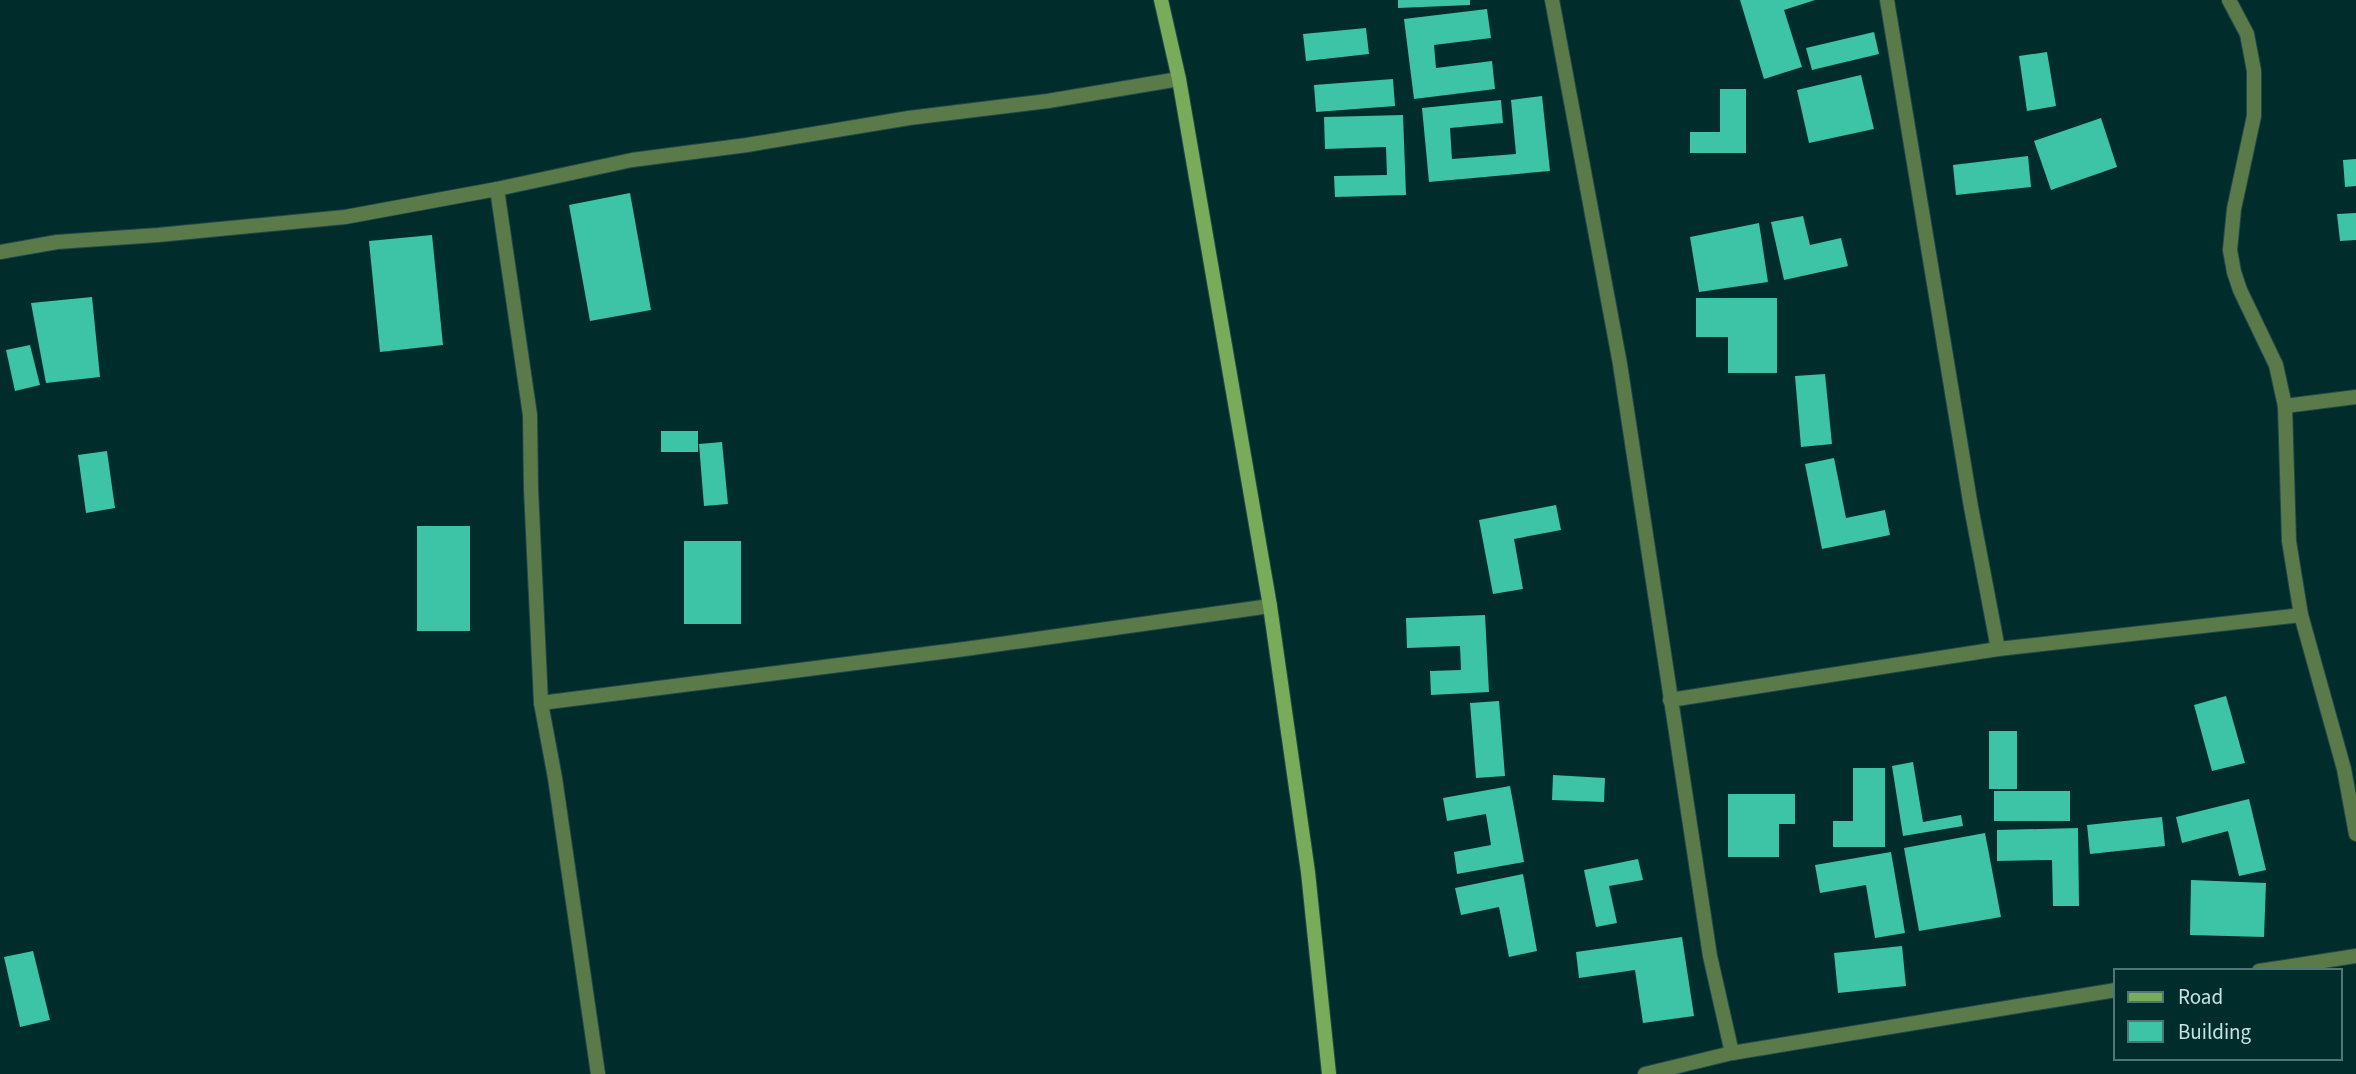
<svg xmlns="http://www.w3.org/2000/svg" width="2356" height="1074" font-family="'Source Sans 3',sans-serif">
<rect width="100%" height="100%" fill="#002c2c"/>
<!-- building -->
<g fill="#3dc3a6">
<path d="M 1398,0 L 1470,0 L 1470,5 L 1398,8 Z"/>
<path d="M 1740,0 L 1815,0 L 1784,10 L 1802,67 L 1764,79 Z"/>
<path d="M 1487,9 L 1491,38 L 1434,45 L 1436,68 L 1492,61 L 1495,89 L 1414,99 L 1404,19 Z"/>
<path d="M 1366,28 L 1369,54 L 1306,61 L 1303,34 Z"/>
<path d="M 1874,32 L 1879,54 L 1812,70 L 1806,48 Z"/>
<path d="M 2047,52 L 2056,106 L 2027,111 L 2019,56 Z"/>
<path d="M 1861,75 L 1874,129 L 1809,143 L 1797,90 Z"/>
<path d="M 1393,79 L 1395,106 L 1316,112 L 1314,85 Z"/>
<path d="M 1720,89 L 1746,89 L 1746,153 L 1690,153 L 1690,132 L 1720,132 Z"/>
<path d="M 1542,96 L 1550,171 L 1429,182 L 1422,108 L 1501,100 L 1503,123 L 1450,128 L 1452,159 L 1516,154 L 1511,100 Z"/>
<path d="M 1403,115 L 1406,195 L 1335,197 L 1334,176 L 1387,175 L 1386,147 L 1325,149 L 1324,117 Z"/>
<path d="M 2101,118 L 2117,167 L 2051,190 L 2034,141 Z"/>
<path d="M 2028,156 L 2031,187 L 1956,195 L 1953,165 Z"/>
<path d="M 2356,159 L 2356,186 L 2345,187 L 2343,160 Z"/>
<path d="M 630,193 L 651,310 L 590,321 L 569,205 Z"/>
<path d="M 2356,213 L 2356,240 L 2340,241 L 2337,214 Z"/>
<path d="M 1803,216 L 1810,245 L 1841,238 L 1848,266 L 1784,280 L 1771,222 Z"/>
<path d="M 1759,223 L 1768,282 L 1699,292 L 1690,237 Z"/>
<path d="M 432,235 L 443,345 L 380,352 L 369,241 Z"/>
<path d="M 92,297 L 100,377 L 46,383 L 31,303 Z"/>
<path d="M 1696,298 L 1777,298 L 1777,373 L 1728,373 L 1728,337 L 1696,337 Z"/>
<path d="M 30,345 L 40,385 L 15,391 L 6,350 Z"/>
<path d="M 1825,374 L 1832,444 L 1801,447 L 1795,376 Z"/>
<rect x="661" y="431" width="37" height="21"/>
<path d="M 722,442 L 728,504 L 704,506 L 699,444 Z"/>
<path d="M 107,451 L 115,508 L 86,513 L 78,455 Z"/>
<path d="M 1834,458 L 1846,518 L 1885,510 L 1890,535 L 1822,549 L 1805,464 Z"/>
<path d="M 1556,505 L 1561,530 L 1514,539 L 1523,589 L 1493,594 L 1479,520 Z"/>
<rect x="417" y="526" width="53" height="105"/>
<rect x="684" y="541" width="57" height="83"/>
<path d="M 1485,615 L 1489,692 L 1431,695 L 1430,671 L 1461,670 L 1460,646 L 1407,648 L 1406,618 Z"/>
<path d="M 2226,696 L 2245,763 L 2212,771 L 2194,705 Z"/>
<path d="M 1499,701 L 1505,776 L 1476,778 L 1470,703 Z"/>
<rect x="1989" y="731" width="28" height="58"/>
<path d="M 1913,762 L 1923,822 L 1961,815 L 1963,826 L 1903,836 L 1892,766 Z"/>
<path d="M 1853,768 L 1885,768 L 1885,847 L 1833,847 L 1833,821 L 1853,821 Z"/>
<path d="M 1553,775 L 1605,778 L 1604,802 L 1552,800 Z"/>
<path d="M 1510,786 L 1524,862 L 1457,874 L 1454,852 L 1491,845 L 1486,814 L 1447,821 L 1443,798 Z"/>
<rect x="1994" y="791" width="76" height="30"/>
<path d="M 1728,794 L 1795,794 L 1795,824 L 1779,824 L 1779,857 L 1728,857 Z"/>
<path d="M 2249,799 L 2266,870 L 2239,876 L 2228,831 L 2182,843 L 2176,817 Z"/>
<path d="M 2162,817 L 2165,846 L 2090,854 L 2087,825 Z"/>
<path d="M 2078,828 L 2079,906 L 2053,906 L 2052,860 L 1997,861 L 1997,830 Z"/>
<path d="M 1985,833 L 2001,917 L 1919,931 L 1904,848 Z"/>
<path d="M 1891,852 L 1905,933 L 1875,938 L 1866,885 L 1820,893 L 1815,865 Z"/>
<path d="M 1638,859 L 1643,880 L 1609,886 L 1617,923 L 1596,927 L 1584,870 Z"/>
<path d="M 1523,874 L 1537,951 L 1509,957 L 1499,907 L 1461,915 L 1455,888 Z"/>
<path d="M 2191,880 L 2266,883 L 2264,937 L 2190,935 Z"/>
<path d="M 1682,937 L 1694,1016 L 1643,1023 L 1635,970 L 1579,978 L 1576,952 Z"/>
<path d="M 1902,946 L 1906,986 L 1838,993 L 1834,953 Z"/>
<path d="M 33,951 L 50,1020 L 20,1027 L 4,957 Z"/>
</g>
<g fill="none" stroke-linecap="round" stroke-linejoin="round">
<!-- street casing -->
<g stroke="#204949" stroke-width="16">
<g id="street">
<path d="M 1552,0 L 1620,364 L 1710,956 L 1732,1053"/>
<path d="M 1887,0 L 1971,507 L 1998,649"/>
<path d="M 2229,0 L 2247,34 L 2254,71 L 2254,116 L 2234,209 L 2230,250 L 2234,272 L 2240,290 L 2276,365 L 2285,406 L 2289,541 L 2301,615 L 2344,769 L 2356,834"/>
<path d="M 497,189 L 530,415 L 531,489 L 541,703 L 555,778 L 598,1074"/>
<path d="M 0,252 L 57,242 L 158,235 L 345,217 L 497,189 L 632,160 L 747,145 L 909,118 L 1048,101 L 1179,79"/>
<path d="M 2285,406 L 2356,397"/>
<path d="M 1670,700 L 1998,649 L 2301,615"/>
<path d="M 541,703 L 965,649 L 1270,606"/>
<path d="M 2259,971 L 2356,956"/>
<path d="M 1645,1074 L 1732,1053 L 2116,990"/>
</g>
</g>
<!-- secondary casing -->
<g stroke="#204949" stroke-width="16">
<path id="secondary" d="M 1161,0 L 1179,79 L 1270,606 L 1308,872 L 1329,1074"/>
</g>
<!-- street -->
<use href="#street" stroke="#5b7a49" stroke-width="14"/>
<!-- secondary -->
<use href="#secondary" stroke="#78ab5a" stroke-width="14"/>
</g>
<!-- legend -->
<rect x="2114" y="969" width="228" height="91" fill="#002c2c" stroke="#4f7574" stroke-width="2"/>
<rect x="2128" y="992" width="35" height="10" fill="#78ab5a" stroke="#4f7574" stroke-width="2"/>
<text x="2178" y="1004" font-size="21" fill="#c6e2e1">Road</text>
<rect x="2128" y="1021" width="35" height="21" fill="#3dc3a6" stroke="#4f7574" stroke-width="2"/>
<text x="2178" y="1039" font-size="21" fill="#c6e2e1">Building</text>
</svg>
